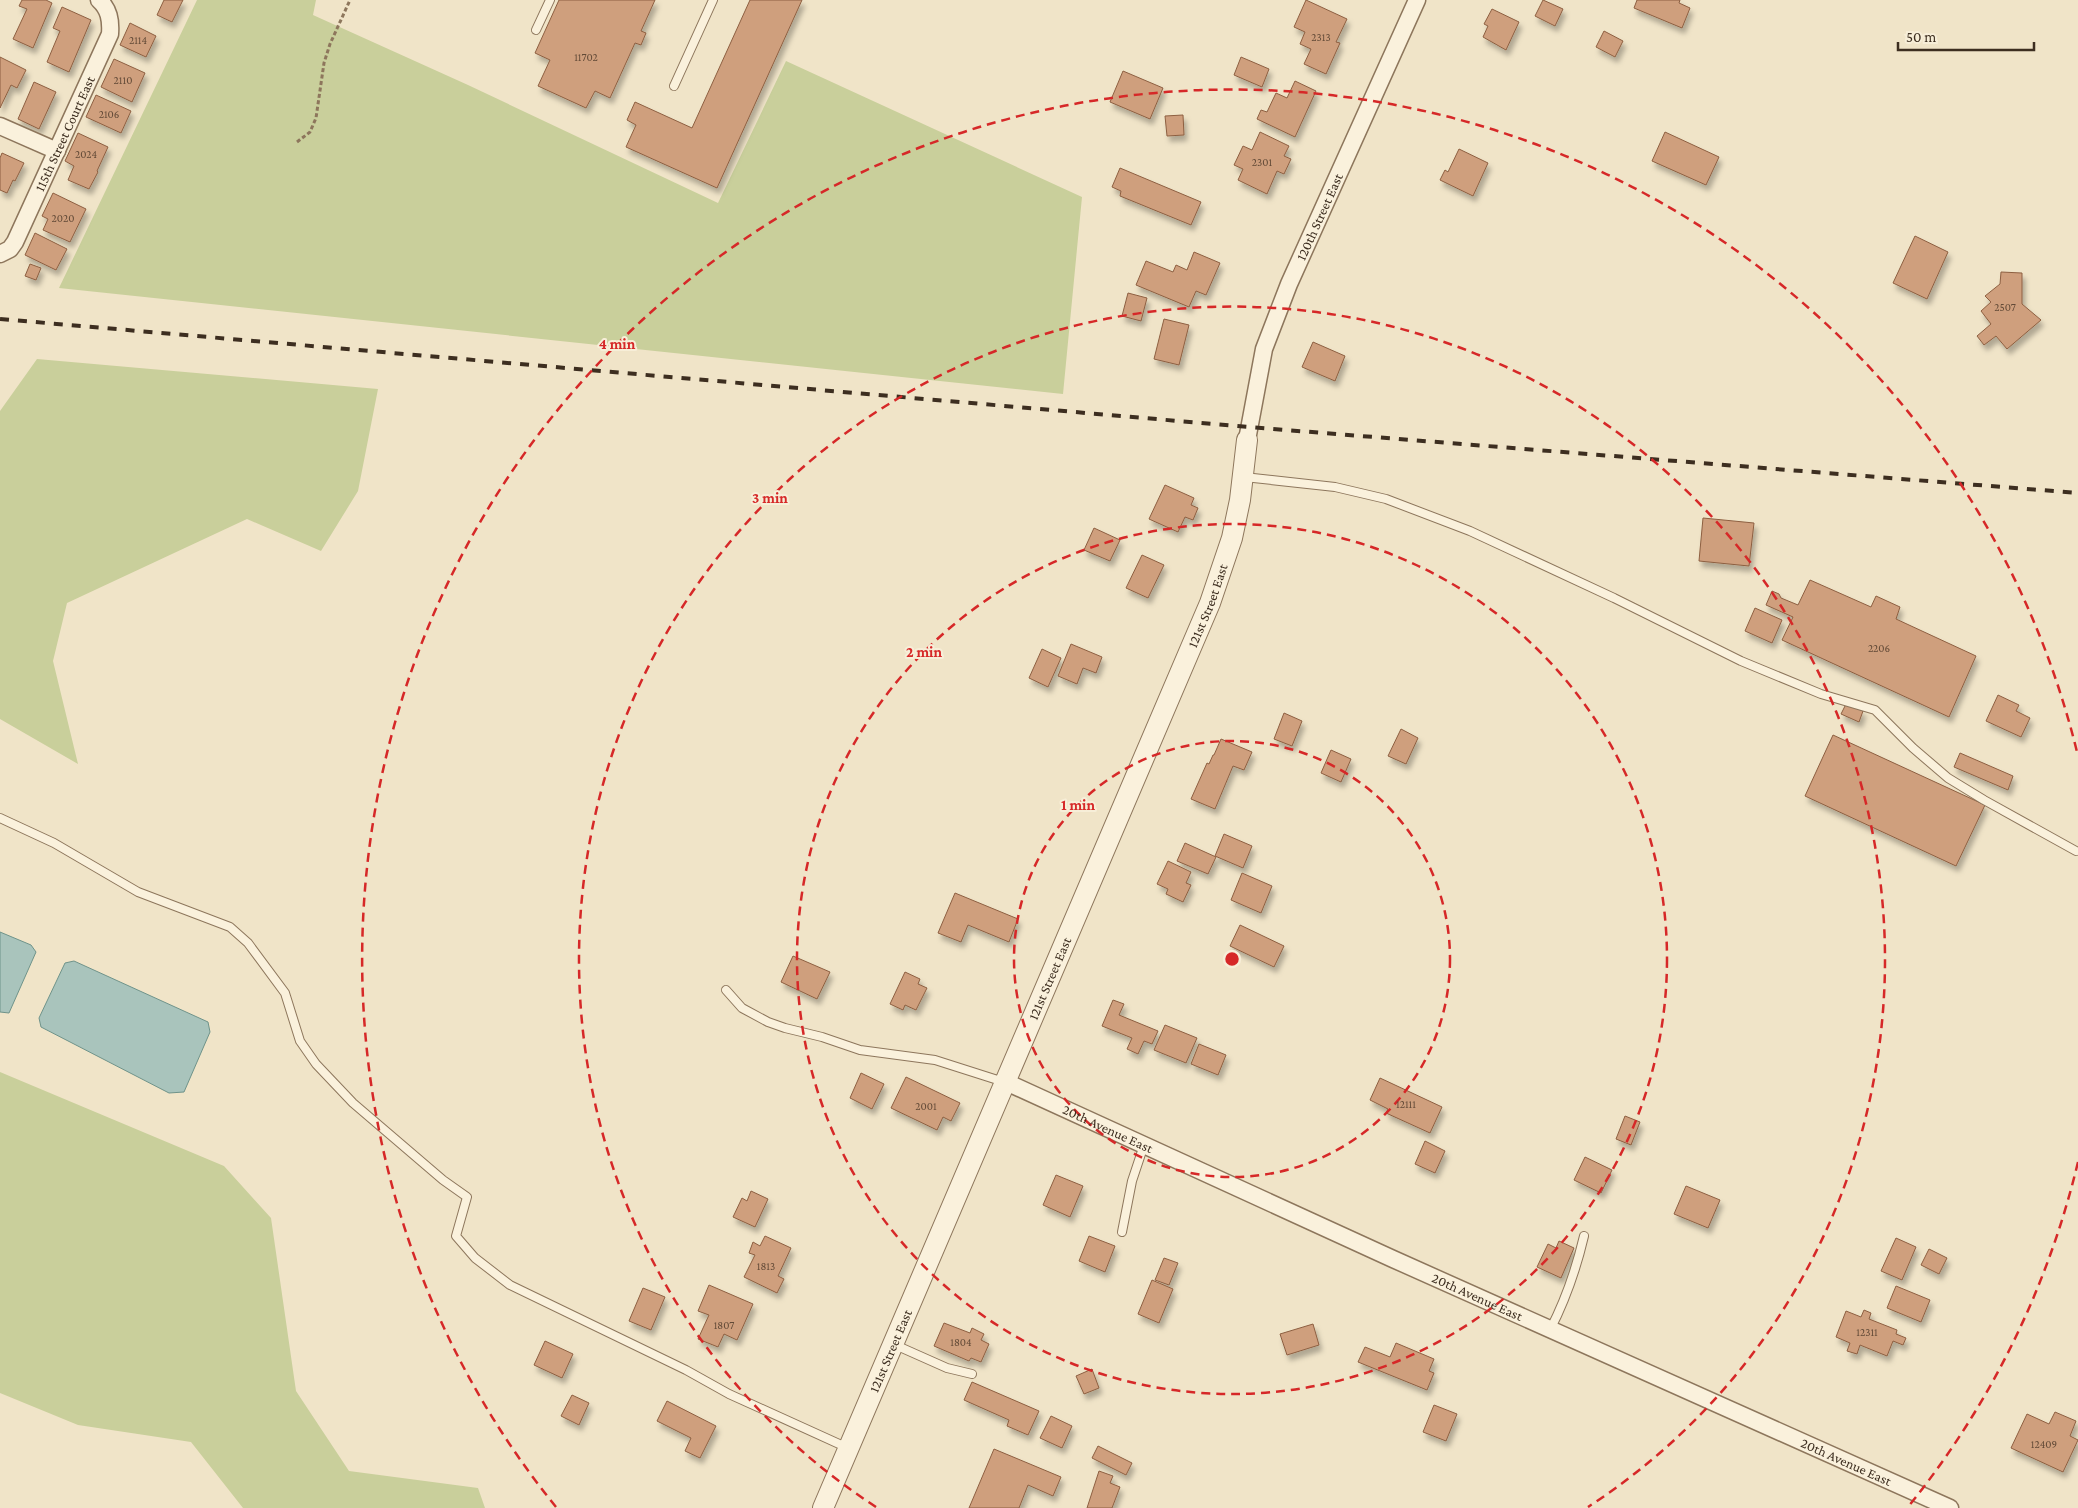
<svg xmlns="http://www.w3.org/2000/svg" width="2078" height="1508" font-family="'Crimson Pro',serif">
<defs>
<filter id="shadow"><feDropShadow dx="3" dy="5.5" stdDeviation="2.5" flood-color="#0004"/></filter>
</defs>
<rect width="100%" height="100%" fill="#f0e4c8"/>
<!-- green -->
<g fill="#c9cf9b">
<path d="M 197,0 L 316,0 L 313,15 L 468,85 L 718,203 L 786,61 L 1082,197 L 1063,394 L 59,288 Z"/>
<path d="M 37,359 L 378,389 L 358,491 L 321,551 L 247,519 L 67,603 L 53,661 L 78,764 L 0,719 L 0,411 Z"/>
<path d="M 0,1072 L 224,1166 L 271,1218 L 296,1391 L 349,1471 L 478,1488 L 485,1508 L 243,1508 L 191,1442 L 78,1425 L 0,1393 Z"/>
</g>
<!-- water -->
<g fill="#a9c4bc" stroke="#6f938a">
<path d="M 0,932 L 31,945 L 36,952 L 9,1013 L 0,1012 Z"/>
<path d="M 74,961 L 208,1022 L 210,1032 L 184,1092 L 169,1093 L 41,1027 L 39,1018 L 65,963 Z"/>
</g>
<!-- building -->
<g fill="#cf9f7d" stroke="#8d5f41" filter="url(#shadow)">
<path d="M 22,0 L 46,0 L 52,3 L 33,48 L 13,39 L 27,9 L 19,6 Z"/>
<path d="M 164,0 L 183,0 L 172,22 L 157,15 Z"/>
<path d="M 559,0 L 655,0 L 641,31 L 646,33 L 641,45 L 635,43 L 610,98 L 595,91 L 586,108 L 538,86 L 550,60 L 535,53 Z"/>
<path d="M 750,0 L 802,0 L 717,188 L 626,147 L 636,125 L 627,120 L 635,102 L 692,128 Z"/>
<path d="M 1306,0 L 1347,19 L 1336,42 L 1340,43 L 1326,74 L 1304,64 L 1311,49 L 1300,44 L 1305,32 L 1294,27 Z"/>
<path d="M 1543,0 L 1563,9 L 1555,26 L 1535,16 Z"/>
<path d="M 1637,0 L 1680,0 L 1679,3 L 1690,8 L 1682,28 L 1634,8 Z"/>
<path d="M 62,7 L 91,20 L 69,72 L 47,62 L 60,31 L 53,28 Z"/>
<path d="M 1492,9 L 1519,22 L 1506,50 L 1483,37 L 1488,26 L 1484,24 Z"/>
<path d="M 130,23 L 156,36 L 146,57 L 120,45 Z"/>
<path d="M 1604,31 L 1623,41 L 1615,57 L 1596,47 Z"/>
<path d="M 0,57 L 26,70 L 17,88 L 11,85 L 0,108 Z"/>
<path d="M 1241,57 L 1269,69 L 1262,87 L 1234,75 Z"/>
<path d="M 114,59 L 145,73 L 132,102 L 101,87 Z"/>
<path d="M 1123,71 L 1163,88 L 1150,119 L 1110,102 Z"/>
<path d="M 1295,81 L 1316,91 L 1295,137 L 1257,119 L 1261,110 L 1267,112 L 1276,93 L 1287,98 Z"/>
<path d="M 34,82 L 56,92 L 39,129 L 18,119 Z"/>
<path d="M 96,95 L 131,111 L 121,133 L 86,117 Z"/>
<path d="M 1183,115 L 1184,135 L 1167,136 L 1165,116 Z"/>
<path d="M 1260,132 L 1289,146 L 1284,156 L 1291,159 L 1284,174 L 1277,171 L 1267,194 L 1238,180 L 1243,169 L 1234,165 L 1243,146 L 1252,150 Z"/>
<path d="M 1665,132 L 1719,157 L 1706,185 L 1652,161 Z"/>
<path d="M 78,133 L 108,147 L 97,171 L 98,172 L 89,189 L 68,180 L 74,166 L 65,161 Z"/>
<path d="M 1459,149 L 1488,163 L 1473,196 L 1440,180 L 1445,170 L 1448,172 Z"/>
<path d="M 2,153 L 24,163 L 15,181 L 13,180 L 7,193 L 0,190 L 0,158 Z"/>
<path d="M 1120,168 L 1201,202 L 1191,225 L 1120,196 L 1121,191 L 1112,187 Z"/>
<path d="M 53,193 L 86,209 L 70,242 L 43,230 L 48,219 L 42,216 Z"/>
<path d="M 35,233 L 67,249 L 56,270 L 25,255 Z"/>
<path d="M 1915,236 L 1948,252 L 1927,299 L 1893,283 Z"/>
<path d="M 1194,252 L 1220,263 L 1206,295 L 1196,291 L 1189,307 L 1136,285 L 1146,261 L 1173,272 L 1176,265 L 1187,270 Z"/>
<path d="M 30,264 L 41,268 L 36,280 L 25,276 Z"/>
<path d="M 2001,272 L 2022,273 L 2022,304 L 2041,320 L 2007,349 L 1996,336 L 1984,345 L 1977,336 L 1991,324 L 1981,311 L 1991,302 L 1985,296 L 2000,284 Z"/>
<path d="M 1128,293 L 1147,298 L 1141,321 L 1122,316 Z"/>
<path d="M 1164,319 L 1189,325 L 1179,365 L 1154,359 Z"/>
<path d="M 1313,342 L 1345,356 L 1335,381 L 1302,367 Z"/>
<path d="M 1165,485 L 1194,498 L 1191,505 L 1198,508 L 1193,520 L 1185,517 L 1178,532 L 1149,519 Z"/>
<path d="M 1703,518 L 1754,523 L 1749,566 L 1699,561 Z"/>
<path d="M 1094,528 L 1120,540 L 1110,561 L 1084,550 Z"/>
<path d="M 1142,555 L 1164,565 L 1148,598 L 1126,588 Z"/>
<path d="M 1810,580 L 1871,607 L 1876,596 L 1900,607 L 1896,619 L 1976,656 L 1949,717 L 1782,640 L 1793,617 L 1766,605 L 1772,591 L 1779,594 L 1781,598 L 1798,605 Z"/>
<path d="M 1755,608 L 1782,620 L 1772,643 L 1745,631 Z"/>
<path d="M 1071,644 L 1102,657 L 1096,673 L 1083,668 L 1077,684 L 1058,676 Z"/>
<path d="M 1042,649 L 1061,658 L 1048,687 L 1029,678 Z"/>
<path d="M 1998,695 L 2019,705 L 2016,711 L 2030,718 L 2021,737 L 1986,721 Z"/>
<path d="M 1846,704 L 1863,711 L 1859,722 L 1841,714 Z"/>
<path d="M 1284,713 L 1302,721 L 1292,746 L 1274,739 Z"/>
<path d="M 1401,729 L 1418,738 L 1406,764 L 1388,756 Z"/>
<path d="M 1833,735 L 1985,805 L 1956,866 L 1805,796 Z"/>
<path d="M 1221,739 L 1252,752 L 1244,770 L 1233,766 L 1215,809 L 1191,799 L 1207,763 L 1209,764 L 1213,755 L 1214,755 Z"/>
<path d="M 1331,750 L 1351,759 L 1341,782 L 1321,773 Z"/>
<path d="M 1960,753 L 2013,776 L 2008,790 L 1954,767 Z"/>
<path d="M 1224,834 L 1252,846 L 1243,868 L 1215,856 Z"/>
<path d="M 1185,843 L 1216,857 L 1208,874 L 1177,861 Z"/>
<path d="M 1168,861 L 1191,872 L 1186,883 L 1191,885 L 1183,902 L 1166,894 L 1168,889 L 1157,884 Z"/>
<path d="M 1242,873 L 1272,886 L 1261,913 L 1231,900 Z"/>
<path d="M 955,893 L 1018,919 L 1009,942 L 968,925 L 961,942 L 938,933 Z"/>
<path d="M 1240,925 L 1284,946 L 1274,967 L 1230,946 Z"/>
<path d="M 793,956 L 830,972 L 817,999 L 781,982 Z"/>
<path d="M 905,972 L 920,979 L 918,984 L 927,988 L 916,1010 L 905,1005 L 903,1010 L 890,1004 Z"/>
<path d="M 1113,1000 L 1124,1004 L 1119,1015 L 1158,1031 L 1152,1044 L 1144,1041 L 1138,1054 L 1127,1049 L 1132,1038 L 1102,1026 Z"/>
<path d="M 1165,1025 L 1197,1038 L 1186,1063 L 1154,1050 Z"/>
<path d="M 1199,1044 L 1226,1055 L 1218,1075 L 1191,1064 Z"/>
<path d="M 861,1073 L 884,1084 L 872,1109 L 850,1098 Z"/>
<path d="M 906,1077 L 960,1103 L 951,1121 L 943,1117 L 937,1130 L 891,1108 Z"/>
<path d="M 1380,1078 L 1442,1107 L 1430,1133 L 1386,1113 L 1388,1109 L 1370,1100 Z"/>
<path d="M 1625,1116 L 1640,1122 L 1631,1145 L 1616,1139 Z"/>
<path d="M 1425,1141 L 1445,1151 L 1435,1173 L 1415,1164 Z"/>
<path d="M 1585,1157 L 1612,1170 L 1601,1193 L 1574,1180 Z"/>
<path d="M 1056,1175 L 1083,1186 L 1070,1217 L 1043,1205 Z"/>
<path d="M 1686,1186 L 1720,1200 L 1708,1228 L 1674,1214 Z"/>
<path d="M 751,1191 L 768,1199 L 755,1227 L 733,1217 L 742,1198 L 747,1201 Z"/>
<path d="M 765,1236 L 791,1248 L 778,1276 L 784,1279 L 777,1293 L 744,1277 L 755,1255 L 749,1253 L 753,1242 L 760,1246 Z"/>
<path d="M 1089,1236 L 1115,1246 L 1105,1272 L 1079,1261 Z"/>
<path d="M 1896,1238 L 1916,1247 L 1902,1280 L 1881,1271 Z"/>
<path d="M 1559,1241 L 1574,1248 L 1561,1278 L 1537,1267 L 1548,1244 L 1556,1248 Z"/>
<path d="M 1929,1249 L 1947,1258 L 1939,1274 L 1921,1265 Z"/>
<path d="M 1164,1258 L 1178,1263 L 1169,1285 L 1155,1280 Z"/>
<path d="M 1152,1280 L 1173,1289 L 1159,1323 L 1138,1314 Z"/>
<path d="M 709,1285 L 753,1304 L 737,1340 L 724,1334 L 718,1347 L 698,1339 L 709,1315 L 698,1311 Z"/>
<path d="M 1896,1286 L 1930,1300 L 1921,1322 L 1887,1308 Z"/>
<path d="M 643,1288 L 665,1297 L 651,1330 L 629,1321 Z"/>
<path d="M 1864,1310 L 1871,1313 L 1869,1319 L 1897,1330 L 1896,1334 L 1906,1338 L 1903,1345 L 1893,1341 L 1887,1356 L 1860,1345 L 1857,1354 L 1847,1351 L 1850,1343 L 1836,1337 L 1846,1311 L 1861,1317 Z"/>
<path d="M 944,1323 L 970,1333 L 972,1328 L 984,1334 L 981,1340 L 989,1344 L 981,1362 L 971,1358 L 969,1361 L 934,1346 Z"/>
<path d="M 1313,1324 L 1319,1345 L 1287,1355 L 1280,1334 Z"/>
<path d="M 545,1341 L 573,1354 L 562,1378 L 534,1365 Z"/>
<path d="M 1396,1343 L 1434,1359 L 1429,1371 L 1434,1373 L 1427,1390 L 1358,1362 L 1365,1347 L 1390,1357 Z"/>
<path d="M 1092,1369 L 1099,1388 L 1084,1394 L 1076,1376 Z"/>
<path d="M 972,1382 L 1039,1411 L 1028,1435 L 1007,1426 L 1009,1420 L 964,1400 Z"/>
<path d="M 572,1395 L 589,1403 L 579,1425 L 561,1416 Z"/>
<path d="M 667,1401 L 716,1426 L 700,1458 L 685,1451 L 691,1438 L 657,1421 Z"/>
<path d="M 1434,1405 L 1457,1414 L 1446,1441 L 1423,1432 Z"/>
<path d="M 2055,1412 L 2076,1421 L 2070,1436 L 2078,1440 L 2063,1472 L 2011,1448 L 2027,1414 L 2049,1424 Z"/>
<path d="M 1051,1416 L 1072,1426 L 1062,1448 L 1040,1438 Z"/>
<path d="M 1098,1446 L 1132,1463 L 1126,1475 L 1092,1458 Z"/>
<path d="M 994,1449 L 1061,1477 L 1053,1496 L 1028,1485 L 1019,1508 L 969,1508 Z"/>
<path d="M 1099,1471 L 1113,1476 L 1110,1483 L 1120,1487 L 1112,1508 L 1087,1508 Z"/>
</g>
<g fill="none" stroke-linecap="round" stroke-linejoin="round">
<!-- service casing -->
<g stroke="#8d765c" stroke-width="10">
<g id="service">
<path d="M 536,30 L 550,0"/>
<path d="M 674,86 L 713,0"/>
<path d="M 1244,477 L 1335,487 L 1386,499 L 1470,531 L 1614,598 L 1741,661 L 1821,694 L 1875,710 L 1913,748 L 1948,778 L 1984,800 L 2076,851"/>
<path d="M 0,818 L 54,843 L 138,892 L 230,927 L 248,943 L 285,993 L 300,1041 L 316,1064 L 353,1103 L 443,1180 L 467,1197 L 456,1236 L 475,1258 L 510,1285 L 686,1370 L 729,1394 L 848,1448"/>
<path d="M 726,990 L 742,1008 L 768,1022 L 785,1028 L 822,1037 L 860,1050 L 935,1060 L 1004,1082"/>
<path d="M 1122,1232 L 1132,1181 L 1144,1145"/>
<path d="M 1550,1330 C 1566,1299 1576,1270 1584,1236"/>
<path d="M 893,1344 L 947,1368 L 972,1374"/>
</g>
</g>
<!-- minor casing -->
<g stroke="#8d765c" stroke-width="19">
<g id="minor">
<path d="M 0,126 L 57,151"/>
<path id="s1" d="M 0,254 L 10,249 L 15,242 L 110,34 C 111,20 109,9 99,0"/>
<path id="s2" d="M 1247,440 L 1264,349 L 1289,284 L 1417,0"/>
<path id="s3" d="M 1006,1082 L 1393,1259 L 1950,1508"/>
</g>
</g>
<!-- tertiary casing -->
<g stroke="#8d765c" stroke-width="22">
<g id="tertiary">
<path id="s4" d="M 823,1508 L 1210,603 L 1232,538 L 1240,500 L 1247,440"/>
</g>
</g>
<!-- path -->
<path stroke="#8d765c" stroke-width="3" stroke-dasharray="4 2.5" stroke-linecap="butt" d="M 297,142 L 310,132 L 316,118 L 324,63 L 330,44 L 350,0"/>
<!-- service -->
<use href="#service" stroke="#faf1dc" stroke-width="8"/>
<!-- minor -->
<use href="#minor" stroke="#faf1dc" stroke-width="16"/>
<!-- tertiary -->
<use href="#tertiary" stroke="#faf1dc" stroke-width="20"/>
<!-- rail -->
<path stroke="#3d2e20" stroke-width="4" stroke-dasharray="9 9" stroke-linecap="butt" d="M 0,319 L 1248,427 L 2078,493"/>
</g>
<!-- distance rings -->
<g fill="none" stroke="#d62828" stroke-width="2.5" stroke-dasharray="9 6">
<circle cx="1232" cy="959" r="218"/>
<circle cx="1232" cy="959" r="435"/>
<path d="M876 1507A653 653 0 1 1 1588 1507"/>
<path d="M2078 1162A870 870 0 0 1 1908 1507M556 1507A870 870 0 1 1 2078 756"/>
</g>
<g text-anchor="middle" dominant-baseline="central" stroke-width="4" stroke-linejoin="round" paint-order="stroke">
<!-- number labels -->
<g font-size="11" fill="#624a37">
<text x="1321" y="37">2313</text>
<text x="138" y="40">2114</text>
<text x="586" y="57">11702</text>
<text x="123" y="80">2110</text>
<text x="109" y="114">2106</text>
<text x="86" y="154">2024</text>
<text x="1262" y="162">2301</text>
<text x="63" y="218">2020</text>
<text x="2005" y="307">2507</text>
<text x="1879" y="648">2206</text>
<text x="1406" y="1104">12111</text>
<text x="926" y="1106">2001</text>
<text x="766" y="1266">1813</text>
<text x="724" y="1325">1807</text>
<text x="1867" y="1332">12311</text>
<text x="961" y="1342">1804</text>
<text x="2044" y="1444">12409</text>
</g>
<!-- street labels -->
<g font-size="14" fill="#3d2e20" stroke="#f7eed8">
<text stroke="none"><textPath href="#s1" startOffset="139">115th Street Court East</textPath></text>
<text stroke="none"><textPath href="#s2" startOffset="236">120th Street East</textPath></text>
<text stroke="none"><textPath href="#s4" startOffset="981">121st Street East</textPath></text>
<text stroke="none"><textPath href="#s4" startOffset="576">121st Street East</textPath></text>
<text stroke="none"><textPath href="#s3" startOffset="112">20th Avenue East</textPath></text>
<text stroke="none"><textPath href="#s3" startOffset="518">20th Avenue East</textPath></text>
<text stroke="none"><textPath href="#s4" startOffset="171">121st Street East</textPath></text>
<text stroke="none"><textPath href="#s3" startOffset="922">20th Avenue East</textPath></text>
</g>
</g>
<circle cx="1232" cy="959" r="8" fill="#d62828" stroke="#f7eed8" stroke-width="2.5"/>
<g font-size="15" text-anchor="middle" font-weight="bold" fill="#d62828" stroke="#f7eed8" stroke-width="4" stroke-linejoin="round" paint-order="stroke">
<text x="617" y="349">4 min</text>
<text x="770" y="503">3 min</text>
<text x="924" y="657">2 min</text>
<text x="1078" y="810">1 min</text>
</g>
<!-- scale -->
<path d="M1898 42v8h136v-8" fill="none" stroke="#3d2e20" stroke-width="2.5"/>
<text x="1906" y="42" font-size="15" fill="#3d2e20" stroke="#f7eed8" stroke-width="4" paint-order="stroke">50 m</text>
</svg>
